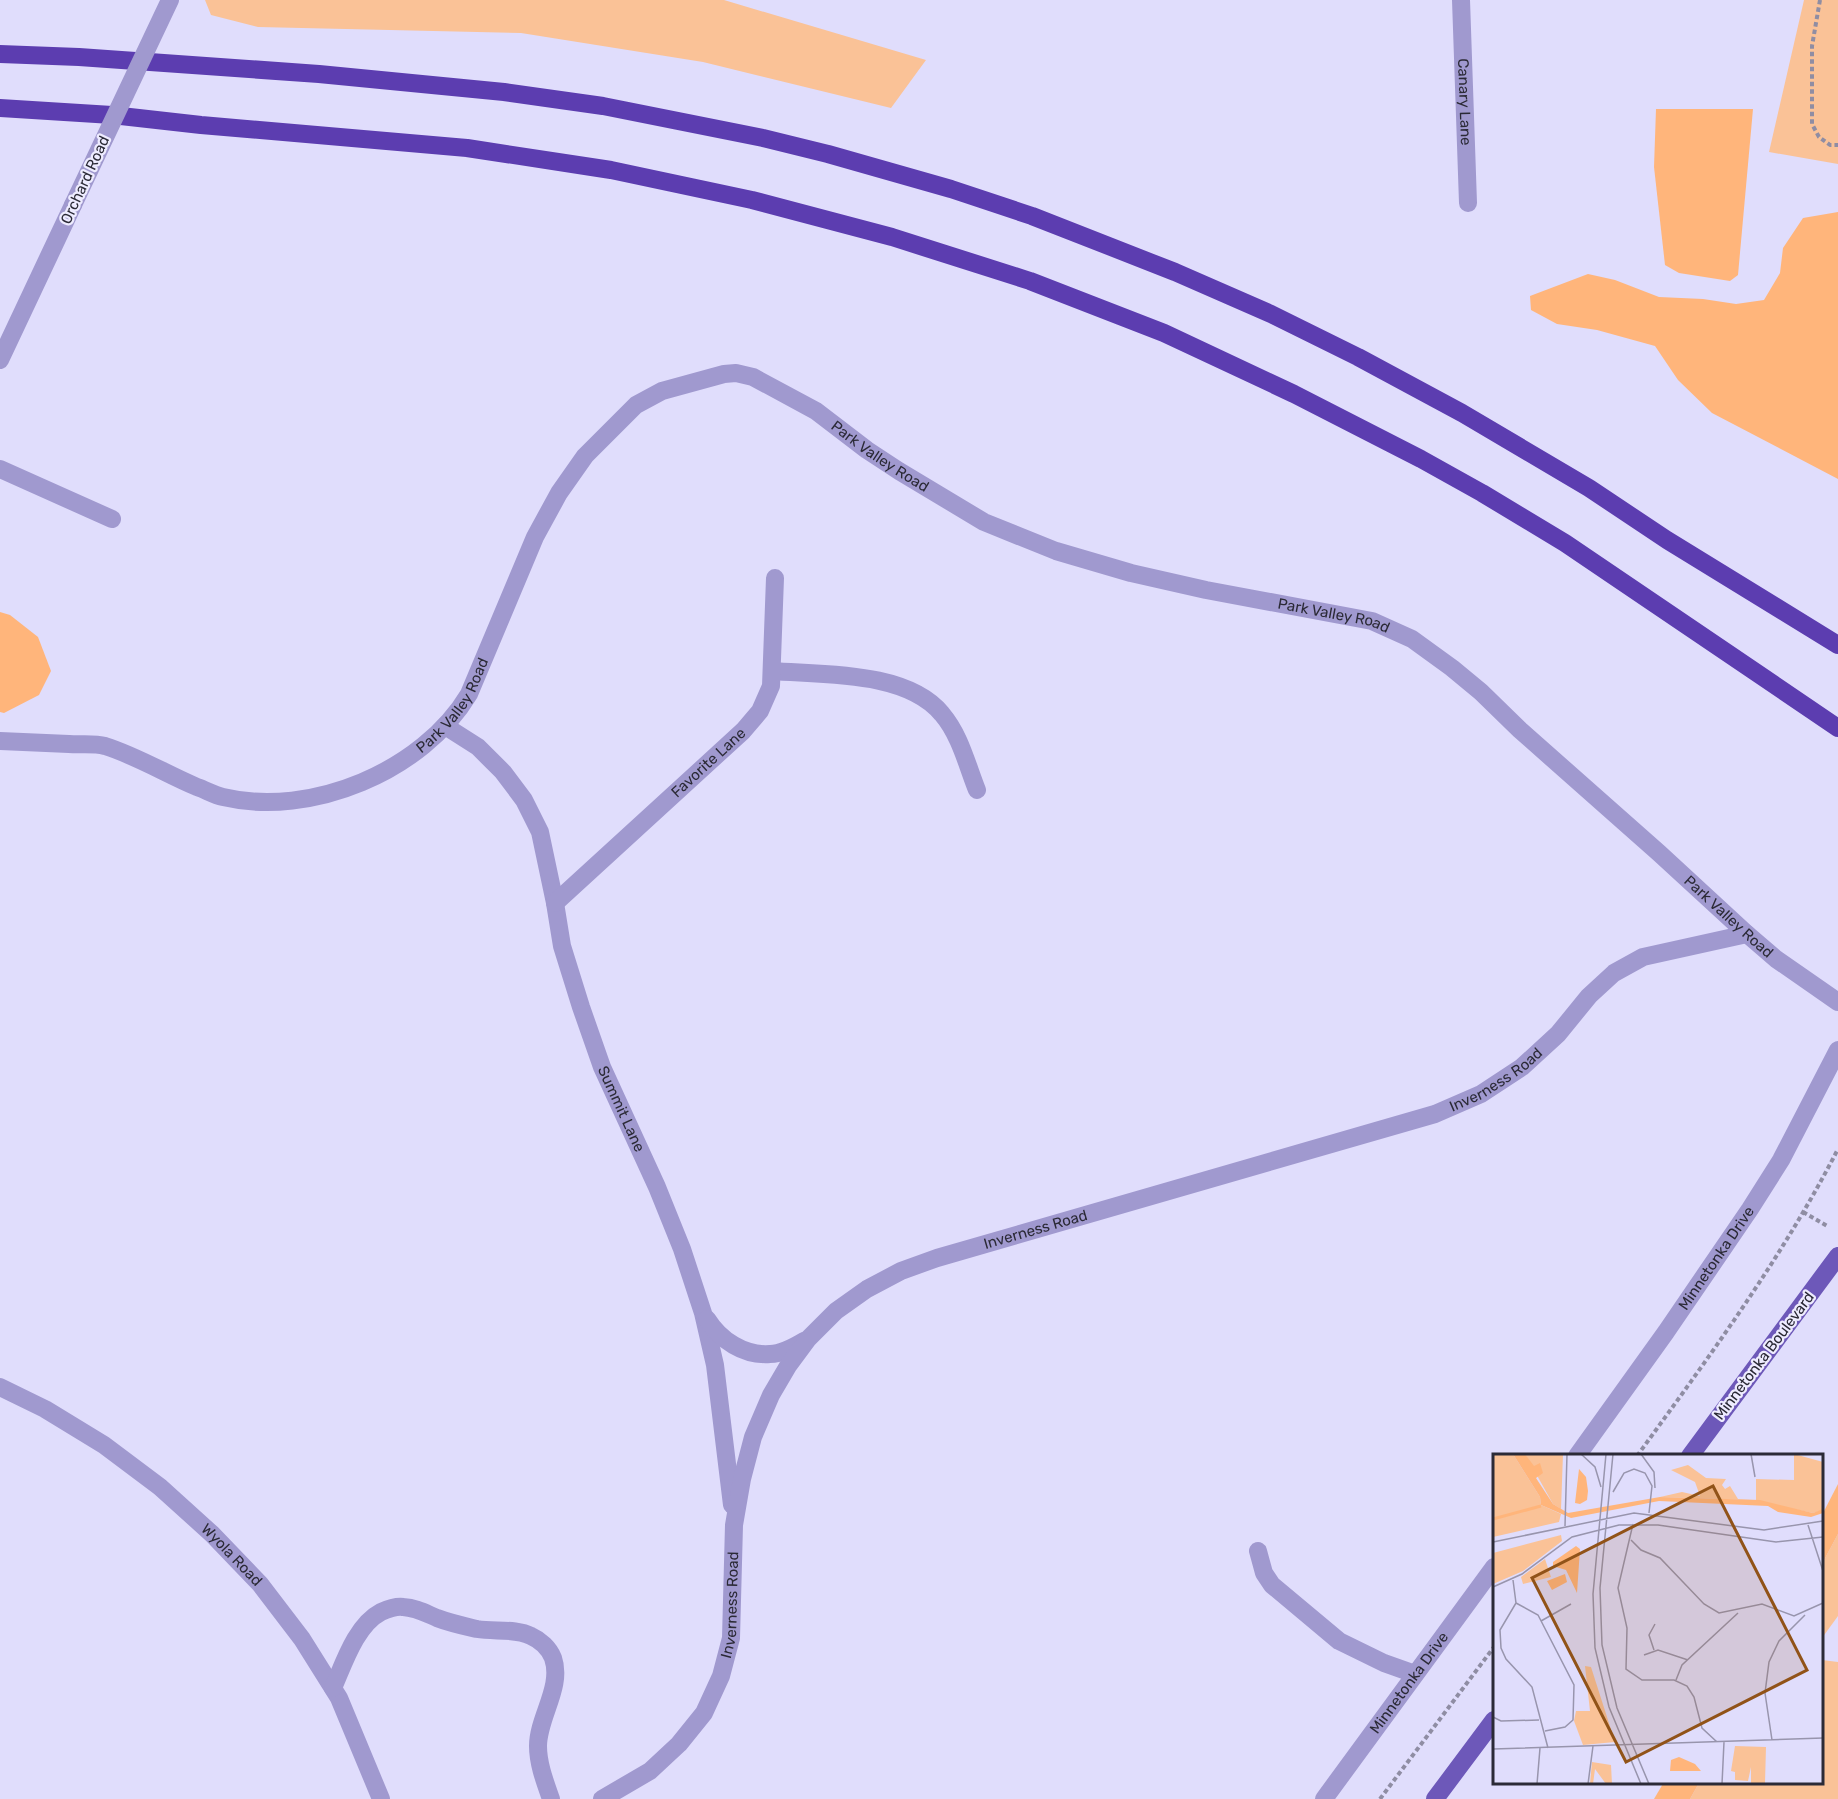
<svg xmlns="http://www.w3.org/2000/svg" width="1838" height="1799" font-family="Rubik,sans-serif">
<rect width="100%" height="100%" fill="#e0ddfc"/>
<!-- green -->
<g fill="#fac297">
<path d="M 205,0 L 724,0 L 926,60 L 891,108 L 703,62 L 521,33 L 258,27 L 211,15 Z"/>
<path d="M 1804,0 L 1838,0 L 1838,164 L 1769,152 Z"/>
<path d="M 1838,1534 L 1838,1616 L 1822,1638 L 1822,1564 Z"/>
<path d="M 1822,1660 L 1838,1662 L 1838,1799 L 1690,1799 L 1699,1783 L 1822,1782 Z"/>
</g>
<!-- water -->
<g fill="#ffb57b">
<path d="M 1656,109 L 1753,109 L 1738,275 L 1730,281 L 1679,273 L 1665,265 L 1654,167 Z"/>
<path d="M 1838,212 L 1838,479 L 1712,413 L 1678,380 L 1655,346 L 1597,330 L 1557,324 L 1531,310 L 1530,296 L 1588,274 L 1615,280 L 1659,297 L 1703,299 L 1736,304 L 1764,300 L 1780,273 L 1783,248 L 1803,218 Z"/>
<path d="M 0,612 L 10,615 L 38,637 L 51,671 L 39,695 L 4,713 L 0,712 Z"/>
<path d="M 1838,1484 L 1838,1534 L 1822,1564 L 1822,1515 Z"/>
<path d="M 1664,1782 L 1699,1782 L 1699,1783 L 1690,1799 L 1654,1799 Z"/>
</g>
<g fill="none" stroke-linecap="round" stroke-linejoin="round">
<!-- path -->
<g stroke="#8f8da3" stroke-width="4" stroke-dasharray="4.5 3" stroke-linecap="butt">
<path d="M 1820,0 L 1812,46 L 1812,124 L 1819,137 L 1830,145 L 1838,145"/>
<path d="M 1803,1212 L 1829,1227"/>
<path d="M 1637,1456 C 1709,1357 1782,1258 1838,1149"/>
<path d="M 1380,1799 L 1494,1647"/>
</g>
<!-- minor -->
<g stroke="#a099cf" stroke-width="18">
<path id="s1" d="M 1461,0 L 1468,203"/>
<path d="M 0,360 L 73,205"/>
<path d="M 0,469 L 112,519"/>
<path d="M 772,671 C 824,675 907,671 942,714 C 960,735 967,765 977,790"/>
<path id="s2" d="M 445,726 L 478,747 L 503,772 L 524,800 L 540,832 L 555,903 L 562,946 L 581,1007 L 602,1067 L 657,1187 L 682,1249 L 703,1313 L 715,1365 L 732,1505"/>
<path id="s3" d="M 0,741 C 23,742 46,743 69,744 C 80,745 94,743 105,746 C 137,756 166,774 197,787 C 206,790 214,795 223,797 C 311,818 423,771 469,694 L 535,537 L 559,493 L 585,456 L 636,405 L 662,391 L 724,374 L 736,373 L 753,377 L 816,411 L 867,450 L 899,471 L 984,522 L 1056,551 L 1131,573 L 1206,590 L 1372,621 L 1412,639 L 1452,668 L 1481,692 L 1520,730 L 1659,853 L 1747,934 L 1776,959 L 1838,1002"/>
<path id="s4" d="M 555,903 L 743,731 L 760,711 L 771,686 L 775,578"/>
<path d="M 707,1319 C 720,1340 744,1356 770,1354 C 782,1354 794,1347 804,1341"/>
<path id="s5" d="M 0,1387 L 45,1409 L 104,1445 L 160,1487 L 212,1534 L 260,1584 L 302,1639 L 339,1698 L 381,1799"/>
<path id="s6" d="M 1577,1456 L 1666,1332 L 1750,1209 L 1781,1160 L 1838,1050"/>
<path d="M 1258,1551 L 1264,1573 L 1272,1585 L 1339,1641 L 1384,1663 L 1415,1674"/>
<path d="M 333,1688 C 344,1663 356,1625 381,1612 C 387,1609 397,1606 403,1607 C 417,1608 425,1613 437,1618 C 450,1623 464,1626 477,1629 C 494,1632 516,1628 531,1636 C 540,1640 549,1648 553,1658 C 563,1687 538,1717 538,1746 C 538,1764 545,1782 551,1799"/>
<path id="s7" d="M 602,1799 L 650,1771 L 679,1744 L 704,1713 L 721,1676 L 731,1638 L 734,1525 L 742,1479 L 753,1437 L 771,1395 L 788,1366 L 808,1339 L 836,1311 L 867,1289 L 901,1271 L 937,1258 L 1435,1114 L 1481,1094 L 1522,1067 L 1558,1034 L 1589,996 L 1614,973 L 1643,957 L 1747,934"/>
<path id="s8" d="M 1324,1799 L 1494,1567"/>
</g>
<!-- major -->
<g stroke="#6d58b9" stroke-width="18">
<path d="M 1690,1456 L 1838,1256"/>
<path d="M 1435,1799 L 1494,1720"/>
</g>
<!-- highway -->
<g stroke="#5c3db0" stroke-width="18">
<path d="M 0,54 L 79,57 L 319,74 L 504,92 L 603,106 L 763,138 L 828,154 L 951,189 L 1032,216 L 1175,272 L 1271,314 L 1358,357 L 1462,413 L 1589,488 L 1667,540 L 1838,645"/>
<path d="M 0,108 L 112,115 L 201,125 L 467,148 L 611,170 L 752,200 L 892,237 L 1030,281 L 1164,333 L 1294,394 L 1421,459 L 1482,493 L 1565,543 L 1838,728"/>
</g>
<!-- minor-bridge -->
<path stroke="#a099cf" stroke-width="18" d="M 73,205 L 170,0"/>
</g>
<g text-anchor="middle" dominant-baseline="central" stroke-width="4.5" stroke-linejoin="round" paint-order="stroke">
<!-- street labels -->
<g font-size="15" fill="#2b2a36" stroke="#eeecff">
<text stroke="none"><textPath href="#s1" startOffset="102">Canary Lane</textPath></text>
<text transform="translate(85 180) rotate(-65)">Orchard Road</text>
<text stroke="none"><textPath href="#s3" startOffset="1128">Park Valley Road</textPath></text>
<text stroke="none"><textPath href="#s3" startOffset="1614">Park Valley Road</textPath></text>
<text stroke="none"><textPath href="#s3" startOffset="498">Park Valley Road</textPath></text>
<text stroke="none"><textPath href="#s4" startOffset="208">Favorite Lane</textPath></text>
<text stroke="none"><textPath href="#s3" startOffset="2118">Park Valley Road</textPath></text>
<text stroke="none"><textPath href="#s7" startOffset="1274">Inverness Road</textPath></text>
<text stroke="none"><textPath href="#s2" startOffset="435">Summit Lane</textPath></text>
<text stroke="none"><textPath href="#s7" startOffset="788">Inverness Road</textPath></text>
<text stroke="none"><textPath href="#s6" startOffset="242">Minnetonka Drive</textPath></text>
<text transform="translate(1764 1356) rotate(-53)">Minnetonka Boulevard</text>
<text stroke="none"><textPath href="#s5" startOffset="288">Wyola Road</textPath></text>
<text stroke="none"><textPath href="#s7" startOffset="248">Inverness Road</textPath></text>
<text stroke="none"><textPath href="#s8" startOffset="144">Minnetonka Drive</textPath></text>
</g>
</g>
<!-- overview -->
<g transform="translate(1493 1454)">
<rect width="330" height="330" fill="#e0ddfc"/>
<path d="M 0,0 L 20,0 L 47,43 L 48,51 L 68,60 L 66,68 L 0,83 ZM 32,0 L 70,0 L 68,55 L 60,50 ZM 301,0 L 330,8 L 330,56 L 320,59 L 263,47 L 263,25 L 301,26 ZM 195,11 L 213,24 L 233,25 L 229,31 L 232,35 L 237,32 L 245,45 L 261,46 L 167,43 L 189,38 L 207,42 L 202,28 L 178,16 ZM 68,81 L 69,87 L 30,117 L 0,130 L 0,99 ZM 52,105 L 58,123 L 30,130 L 28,123 ZM 92,212 L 98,213 L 122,288 L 90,291 L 81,267 L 83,257 L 97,257 ZM 242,292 L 273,293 L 272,329 L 258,329 L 258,313 L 255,327 L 242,326 L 242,318 L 238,317 ZM 99,308 L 118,311 L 119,330 L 113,330 L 102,315 L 100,330 L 97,330 Z" fill="#fac297"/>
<path d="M 20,0 L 32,0 L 41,12 L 47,9 L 50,19 L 43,24 L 60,50 L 75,59 L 167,43 L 267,46 L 320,59 L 330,55 L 330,59 L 318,63 L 285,58 L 275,52 L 166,47 L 78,64 L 48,51 L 47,43 ZM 86,15 L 93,23 L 95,37 L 94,46 L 87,50 L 82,49 ZM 83,92 L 87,95 L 84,139 L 73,116 L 60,112 L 60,108 ZM 72,120 L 74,128 L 59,136 L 54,127 ZM 186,303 L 202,310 L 208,317 L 177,317 L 178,306 Z" fill="#ffb57b"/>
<path fill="none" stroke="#ffb57b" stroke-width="3" d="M 0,65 L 48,52"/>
<path fill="none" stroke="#9895ad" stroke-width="1.5" d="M 88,0 L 102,13 L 108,33M 113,0 L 100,140 L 102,194 L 116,253 L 148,330M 120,0 L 107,134 L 109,191 L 124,254 L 156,330M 148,0 L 161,18 L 162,34M 258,0 L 262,23M 120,38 L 131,19 L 141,15 L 152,19 L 159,32 L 156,59M 140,70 L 125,134 L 134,174 L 133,215 L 149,226 L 181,226 L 194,232 L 201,243 L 209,274 L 224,288M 315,71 L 330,117M 72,72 L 74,0M 138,86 L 148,96 L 167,104 L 211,150 L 226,159 L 269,150 L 301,162 L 330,149M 0,88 L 141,59 L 271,76 L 330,67M 20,126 L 23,149 L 7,176 L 8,194 L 13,205 L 39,233 L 55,294M 0,133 L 29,120 L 79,83 L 126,71 L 165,71 L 283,88 L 330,83M 23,149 L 45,161 L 81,231 L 80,266 L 72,273 L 52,277M 48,167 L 78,150M 161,196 L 156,181 L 162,170M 151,201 L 165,196 L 195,206M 183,226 L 189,211 L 245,159M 0,263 L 8,267 L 46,266M 279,286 L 272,239 L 276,208 L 286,187 L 312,161M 0,295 L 330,284M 44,330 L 47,294M 95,330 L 100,292M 229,330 L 231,288"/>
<path fill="#915318" fill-opacity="0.15" stroke="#915318" stroke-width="3" d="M 220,32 L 314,216 L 133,308 L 39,124 Z"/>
<rect width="330" height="330" fill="none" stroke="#2b2a36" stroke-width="3"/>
</g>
</svg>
